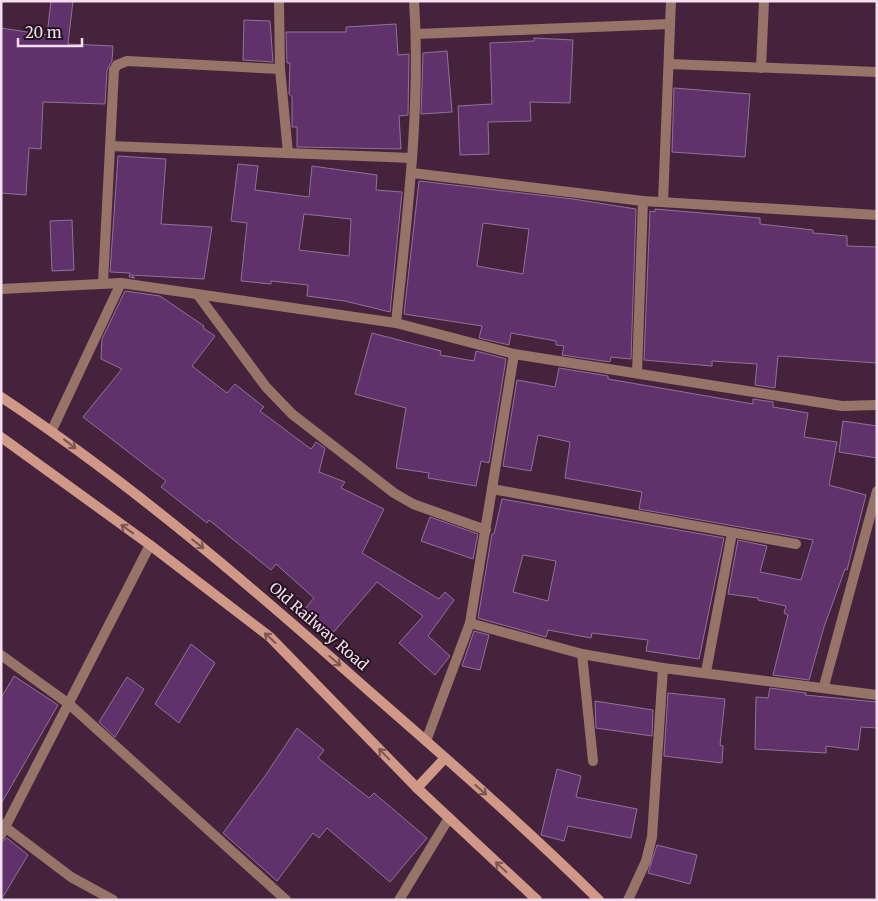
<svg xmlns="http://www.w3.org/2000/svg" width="878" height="901" font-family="Merriweather,serif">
<rect width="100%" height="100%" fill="#46233c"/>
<!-- building -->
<g fill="#5f326b" stroke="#8f7297" fill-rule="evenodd">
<path d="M 51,1 L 73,1 L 68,44 L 113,46 L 112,61 L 107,70 L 105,104 L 43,102 L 41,149 L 29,148 L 26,195 L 1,193 L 1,28 L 47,35 Z"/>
<path d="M 244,20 L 270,21 L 273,62 L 243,60 Z"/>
<path d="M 396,24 L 398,55 L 409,54 L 408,115 L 399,116 L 401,149 L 297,147 L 297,127 L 292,127 L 292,97 L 289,94 L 290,63 L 287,63 L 286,32 L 346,32 L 346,27 Z"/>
<path d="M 534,38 L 573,40 L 570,103 L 530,102 L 531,121 L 488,122 L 489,154 L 460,155 L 458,106 L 492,104 L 490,43 L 534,41 Z"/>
<path d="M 447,51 L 452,112 L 421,114 L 423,53 Z"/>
<path d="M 674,88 L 750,94 L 745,157 L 672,152 Z"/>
<path d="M 118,156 L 166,159 L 161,224 L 212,227 L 204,279 L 131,275 L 135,278 L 129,277 L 130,273 L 110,272 Z"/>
<path d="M 238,164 L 258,166 L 255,190 L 309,197 L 312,166 L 377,175 L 376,190 L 402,192 L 390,312 L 345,301 L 307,296 L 308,285 L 271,281 L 271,284 L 241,281 L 247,223 L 231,221 ZM 304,214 L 351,219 L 349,256 L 299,250 Z"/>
<path d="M 419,181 L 573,199 L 636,209 L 631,359 L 611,357 L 610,362 L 562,355 L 564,346 L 556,345 L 556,341 L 511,333 L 509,345 L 479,338 L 482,326 L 404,314 ZM 483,223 L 529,229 L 523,274 L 477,266 Z"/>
<path d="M 655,209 L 760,218 L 760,224 L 813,230 L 813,233 L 847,236 L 847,246 L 877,247 L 877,363 L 778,356 L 775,388 L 755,385 L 757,364 L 712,361 L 712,366 L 644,360 L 650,211 L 655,212 Z"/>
<path d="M 72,220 L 74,270 L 52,271 L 50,221 Z"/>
<path d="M 125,291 L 160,296 L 204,326 L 203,328 L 215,336 L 192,366 L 227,393 L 235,384 L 264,407 L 260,411 L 311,449 L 316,442 L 325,448 L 319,472 L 345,482 L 341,488 L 384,509 L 362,553 L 439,599 L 445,592 L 454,600 L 428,636 L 450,656 L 435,675 L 399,643 L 423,616 L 377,582 L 332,634 L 304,610 L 314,598 L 276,564 L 271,570 L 209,520 L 207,523 L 161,487 L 166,481 L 83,417 L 122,369 L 101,359 L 102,339 Z"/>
<path d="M 372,333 L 441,351 L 440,355 L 474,361 L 476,351 L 506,359 L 489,463 L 481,461 L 476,486 L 428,478 L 429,473 L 396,468 L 406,408 L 355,394 Z"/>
<path d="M 559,368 L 608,376 L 608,379 L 753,404 L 753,399 L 773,402 L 773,407 L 808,413 L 804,437 L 837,442 L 829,485 L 866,495 L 847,570 L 845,569 L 824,627 L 809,680 L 773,675 L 788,615 L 784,613 L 786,606 L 758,600 L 758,598 L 728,594 L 738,540 L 767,546 L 760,572 L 801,580 L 813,540 L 639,509 L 642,492 L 565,478 L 570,442 L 538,435 L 531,471 L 503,466 L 517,380 L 555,387 Z"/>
<path d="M 843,421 L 877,426 L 877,458 L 839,452 Z"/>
<path d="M 502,499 L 724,538 L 699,659 L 646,651 L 648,640 L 592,633 L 591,638 L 548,630 L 546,637 L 478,618 L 492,534 L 494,534 ZM 523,555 L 556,561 L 548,601 L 513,592 Z"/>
<path d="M 430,517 L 478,534 L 473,559 L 421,541 Z"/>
<path d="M 474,631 L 489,635 L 480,670 L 462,666 Z"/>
<path d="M 191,644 L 215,663 L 179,723 L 155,704 Z"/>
<path d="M 14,676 L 58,705 L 1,804 L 1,698 Z"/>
<path d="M 127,677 L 144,689 L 115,737 L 99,722 Z"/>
<path d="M 770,688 L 806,693 L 805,695 L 877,702 L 877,728 L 861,727 L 858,750 L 826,746 L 826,753 L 755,749 L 756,697 L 768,698 Z"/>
<path d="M 668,693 L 725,699 L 720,745 L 723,746 L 722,763 L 664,756 Z"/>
<path d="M 595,701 L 653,710 L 652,736 L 596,728 Z"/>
<path d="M 297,728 L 324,750 L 318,758 L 369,798 L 374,793 L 427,838 L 390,882 L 327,828 L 319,838 L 313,833 L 277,881 L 223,833 L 265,776 Z"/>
<path d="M 557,769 L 581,776 L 576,797 L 637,809 L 631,838 L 568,826 L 564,841 L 541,835 Z"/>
<path d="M 7,838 L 28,855 L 1,900 L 1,842 Z"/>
<path d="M 657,845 L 697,855 L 690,884 L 648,873 Z"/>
</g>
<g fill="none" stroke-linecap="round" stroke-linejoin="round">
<!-- minor -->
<g stroke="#967468" stroke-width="10">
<path d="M 279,1 L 280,69 L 288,153"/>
<path d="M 416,34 L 670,24"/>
<path d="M 669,64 L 877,72"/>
<path d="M 761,68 L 764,1"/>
<path d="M 110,146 L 412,158"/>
<path d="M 412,173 L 643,201 L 877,215"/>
<path d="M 663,202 L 671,1"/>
<path d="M 103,283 L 114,70 L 117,65 L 127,61 L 280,69"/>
<path d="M 1,289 L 121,283 L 396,323 L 514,354 L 842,406 L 877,405"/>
<path d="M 198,295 L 266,387 L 292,414 L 394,493 L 413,504 L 486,530"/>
<path d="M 396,323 C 407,217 421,108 414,1"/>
<path d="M 637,373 L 643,201"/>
<path d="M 52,430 L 121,283"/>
<path d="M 492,489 L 796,544"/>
<path d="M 470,623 L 582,654 L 663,668 L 877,695"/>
<path d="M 582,654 L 593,761"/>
<path d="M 1,655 L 69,704 L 286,900"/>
<path d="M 706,672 L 732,533"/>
<path d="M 824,686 L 877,491"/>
<path d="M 426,741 L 470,623 L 514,354"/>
<path d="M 1,824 L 71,877 L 113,900"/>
<path d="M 1,835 L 150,545"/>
<path d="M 399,900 L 449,818"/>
<path d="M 628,900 L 646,861 L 652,837 L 663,668"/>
</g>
<!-- secondary -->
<g stroke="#d09987" stroke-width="10">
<path d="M 1,397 C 132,484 252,587 369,691 C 447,759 525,827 599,900"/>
<path d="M 1,437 L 150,545 L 270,637 L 417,788 L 537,900"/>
<path d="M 417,788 L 445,758"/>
</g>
</g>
<!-- one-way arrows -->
<defs><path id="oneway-shaft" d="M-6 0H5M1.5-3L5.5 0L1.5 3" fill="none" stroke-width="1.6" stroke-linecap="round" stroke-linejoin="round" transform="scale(1.25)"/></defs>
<g stroke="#7a5652">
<use href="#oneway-shaft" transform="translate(70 444) rotate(38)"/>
<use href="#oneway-shaft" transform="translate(127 529) rotate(-144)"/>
<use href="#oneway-shaft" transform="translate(198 544) rotate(38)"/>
<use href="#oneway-shaft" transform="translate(270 638) rotate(-138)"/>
<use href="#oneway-shaft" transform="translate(335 661) rotate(41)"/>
<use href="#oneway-shaft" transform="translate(384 754) rotate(-134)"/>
<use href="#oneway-shaft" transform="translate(481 790) rotate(42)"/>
<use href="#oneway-shaft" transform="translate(501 867) rotate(-137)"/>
</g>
<g text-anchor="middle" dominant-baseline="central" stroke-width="4" stroke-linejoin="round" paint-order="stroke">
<!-- street labels -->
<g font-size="15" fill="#f5deed" stroke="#23131e">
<text transform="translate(319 626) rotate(41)">Old Railway Road</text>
</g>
</g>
<!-- border -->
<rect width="878" height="901" fill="none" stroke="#f5deed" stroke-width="5"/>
<!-- scale -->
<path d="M18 38v8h64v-8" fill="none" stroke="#f5deed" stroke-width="2.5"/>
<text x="25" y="38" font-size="15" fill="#f5deed" stroke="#23131e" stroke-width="4" paint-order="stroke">20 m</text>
</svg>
